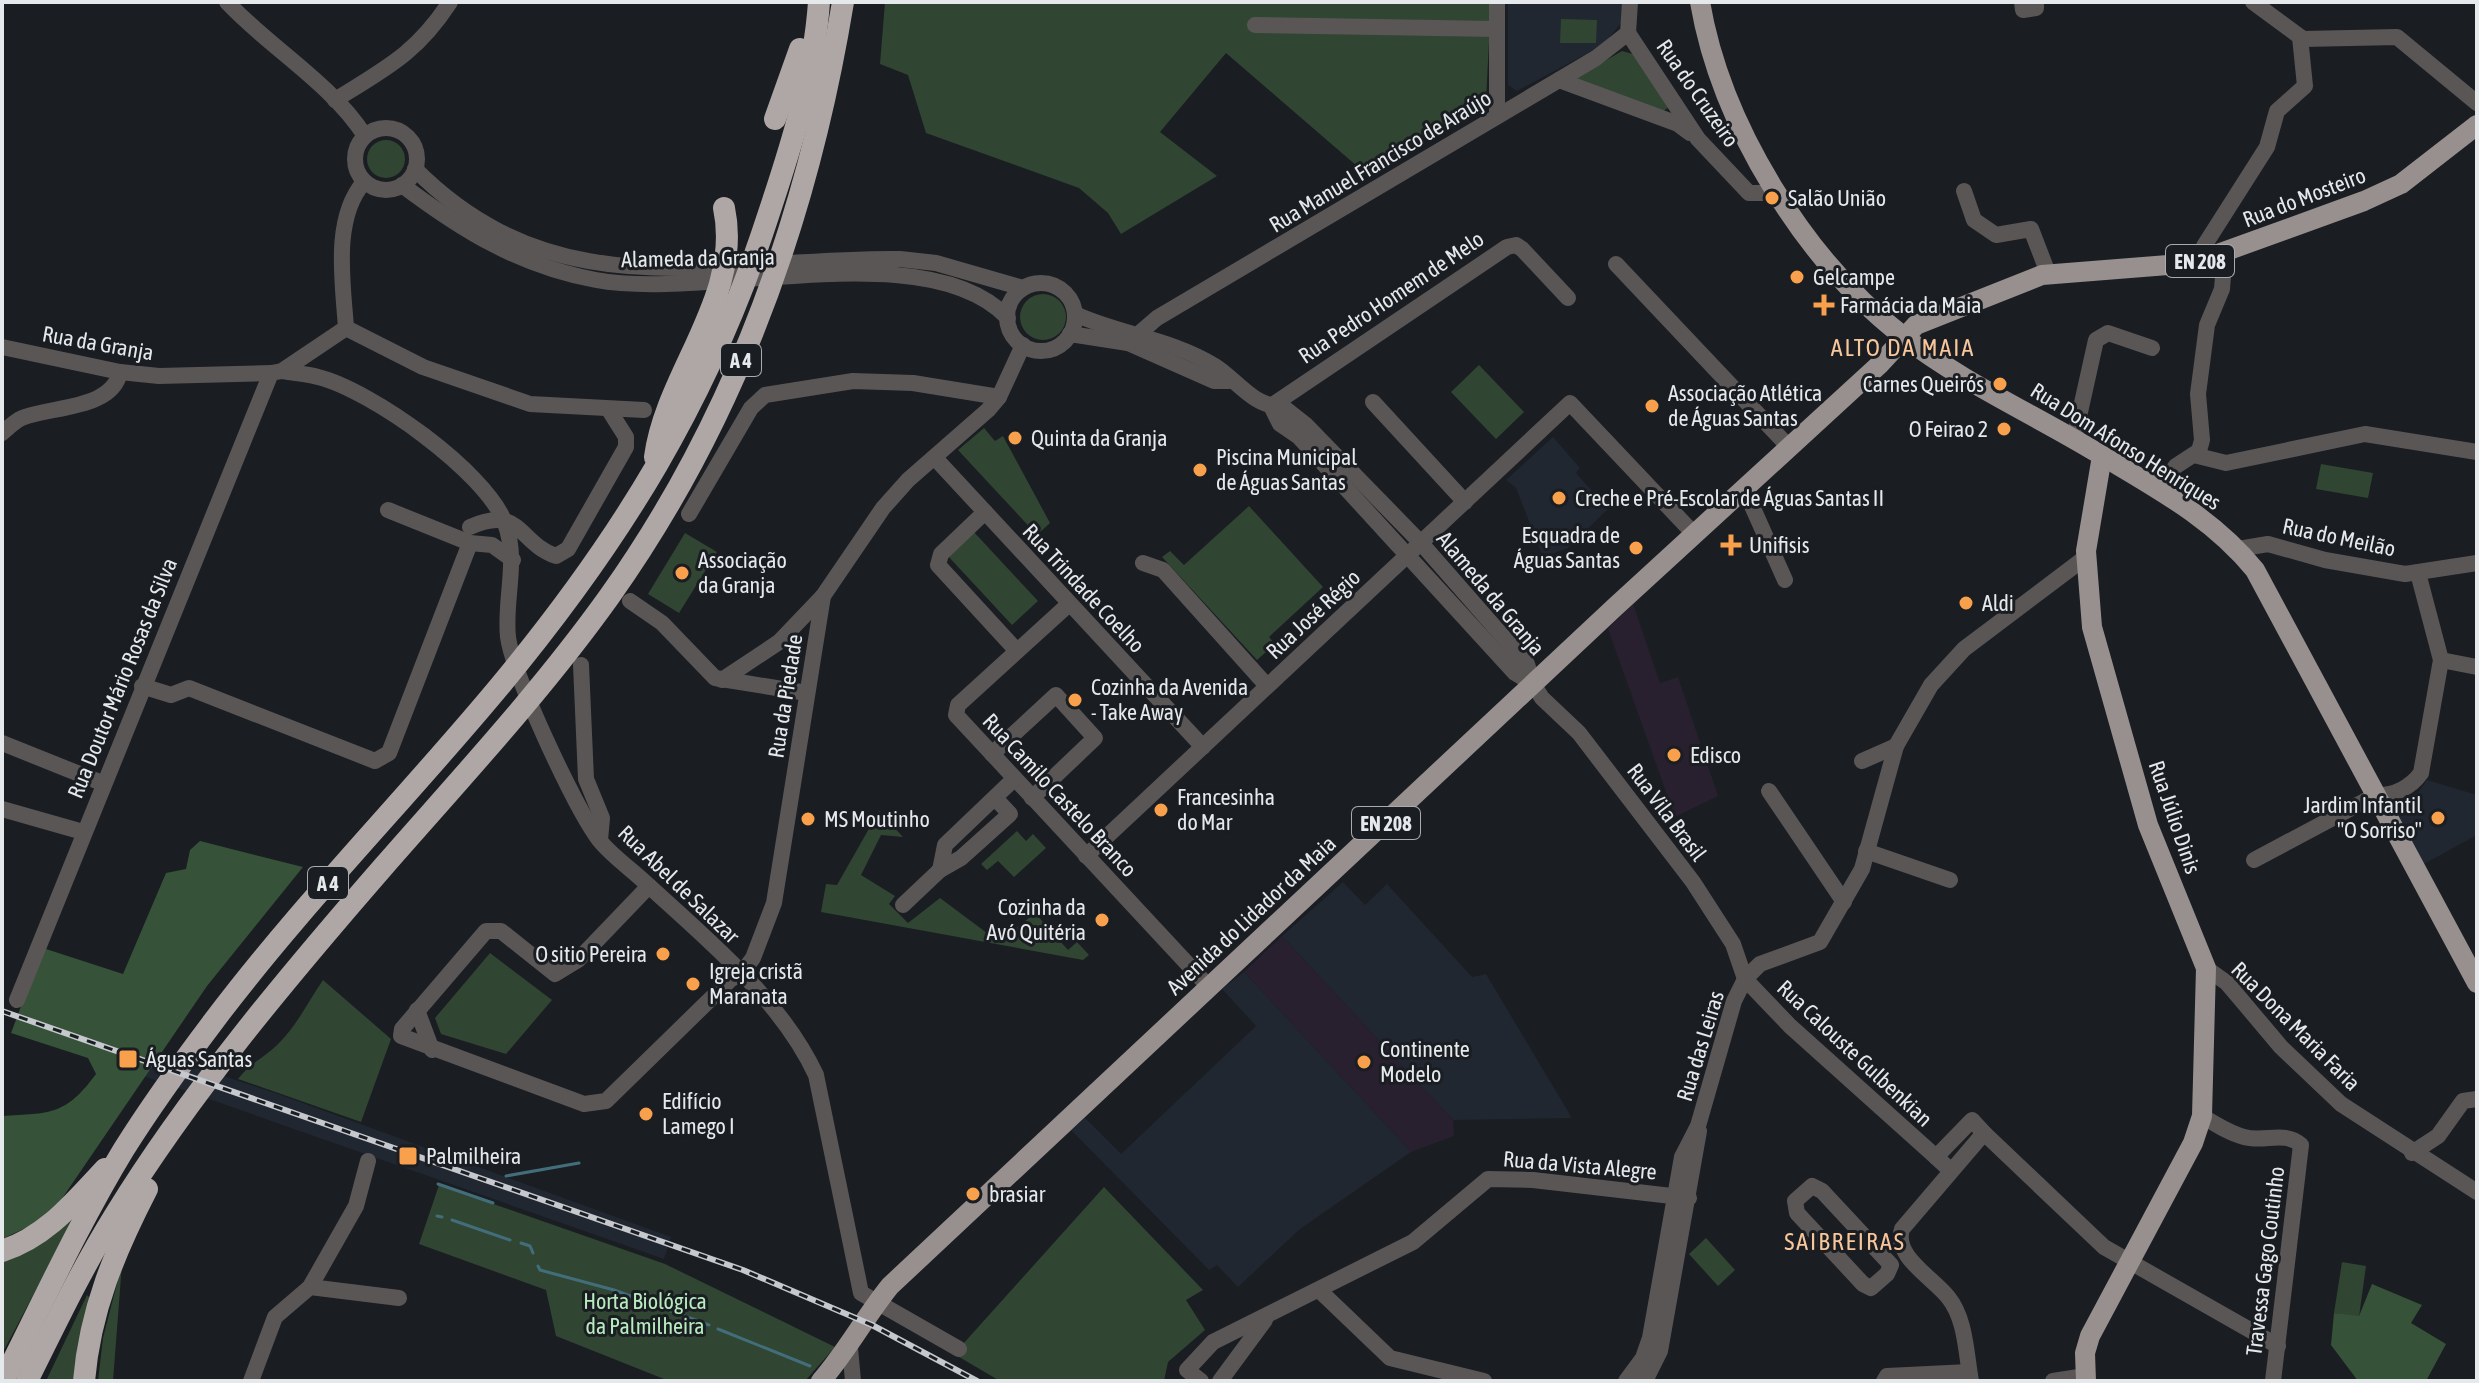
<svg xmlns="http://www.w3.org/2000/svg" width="2479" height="1383" font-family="'Asap Condensed',sans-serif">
<rect width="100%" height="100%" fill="#1a1d22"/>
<!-- commercial -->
<g fill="#29202f">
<path d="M 1633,604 L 1660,683 L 1678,677 L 1718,796 L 1675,817 L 1608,629 Z"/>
<path d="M 1282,936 L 1453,1120 L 1454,1136 L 1411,1152 L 1244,972 Z"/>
</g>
<!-- built -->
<g fill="#202731">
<path d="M 1508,2 L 1623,2 L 1621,23 L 1603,45 L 1517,91 L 1508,85 Z"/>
<path d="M 1553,437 L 1580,468 L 1576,473 L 1608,509 L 1568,548 L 1543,557 L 1516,488 L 1506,480 Z"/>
<path d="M 2427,780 L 2477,795 L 2477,835 L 2424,864 L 2390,801 L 2418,793 Z"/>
<path d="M 1343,882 L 1365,905 L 1387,884 L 1472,977 L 1486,974 L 1572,1118 L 1453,1120 L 1282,936 Z"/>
<path d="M 1244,972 L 1411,1152 L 1300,1229 L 1238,1287 L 1217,1265 L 1209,1270 L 1071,1130 L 1085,1118 L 1121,1154 L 1256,1026 L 1222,989 Z"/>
<path d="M 29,1011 L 278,1094 L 671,1237 L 664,1259 L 21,1033 Z"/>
</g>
<!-- green -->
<g fill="#304532">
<path d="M 885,2 L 1491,2 L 1486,101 L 1365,173 L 1226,53 L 1160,132 L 1217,176 L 1121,234 L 1108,213 L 1079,188 L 926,133 L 908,75 L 880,64 Z"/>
<path d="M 1561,19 L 1597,20 L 1596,43 L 1560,43 Z"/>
<path d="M 1622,51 L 1633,54 L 1672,105 L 1662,112 L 1578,81 L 1577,77 Z"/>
<circle cx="386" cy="159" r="19"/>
<circle cx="1043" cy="317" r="23"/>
<path d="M 1479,365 L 1524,412 L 1496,439 L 1451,392 Z"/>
<path d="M 984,428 L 995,441 L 1003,436 L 1050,523 L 1037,535 L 958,450 Z"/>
<path d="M 2321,464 L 2373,473 L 2368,498 L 2316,489 Z"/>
<path d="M 1249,506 L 1323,587 L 1269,637 L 1275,644 L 1257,660 L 1162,557 L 1170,551 L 1184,565 Z"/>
<path d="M 973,531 L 1038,601 L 1012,625 L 947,555 Z"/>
<path d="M 685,533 L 717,552 L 679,613 L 648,594 Z"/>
<path d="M 879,811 L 903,837 L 881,835 L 861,875 L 895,896 L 889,904 L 908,923 L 940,898 L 991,936 L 998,930 L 1007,936 L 1035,913 L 1068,950 L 1077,942 L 1089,955 L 1083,960 L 821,912 L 826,884 L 837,885 Z"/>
<path d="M 1017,831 L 1026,841 L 1033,834 L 1046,848 L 1014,877 L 998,861 L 987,870 L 981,864 Z"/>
<path d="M 490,953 L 552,1000 L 506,1054 L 441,1034 L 435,1018 Z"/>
<path d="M 323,980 L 391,1039 L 361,1122 L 238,1079 C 251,1062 266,1057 280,1042 C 297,1025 309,1000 323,980 Z"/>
<path d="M 439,1185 L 665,1264 L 835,1347 L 805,1381 L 669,1381 L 556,1336 L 546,1290 L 419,1244 Z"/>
<path d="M 1104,1187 L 1203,1290 L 1186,1300 L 1205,1330 L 1168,1362 L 1164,1381 L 1000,1381 L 954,1354 Z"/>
<path d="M 75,1216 L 2,1354 L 2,1258 Z"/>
<path d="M 1706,1238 L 1735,1270 L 1718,1286 L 1689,1254 Z"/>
<path d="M 2342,1262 L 2366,1266 L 2359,1317 L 2334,1313 Z"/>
<path d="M 122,1264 L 113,1381 L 98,1381 L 103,1338 Z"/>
<path d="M 87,1295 L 90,1298 L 77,1381 L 46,1381 Z"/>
</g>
<!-- forest -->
<g fill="#365239">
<path d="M 200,841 L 303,867 L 207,986 L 61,1200 L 34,1224 L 2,1239 L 2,1116 C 50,1113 65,1116 96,1074 L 88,1058 L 11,1033 L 43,948 L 123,974 L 166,873 L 186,869 L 190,850 Z"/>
<path d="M 2372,1284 L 2422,1305 L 2411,1323 L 2446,1344 L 2426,1381 L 2358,1381 L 2331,1345 L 2334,1313 L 2359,1316 Z"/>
</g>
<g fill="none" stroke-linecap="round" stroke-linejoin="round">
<!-- stream -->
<g stroke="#426e7c" stroke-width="3">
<path d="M 506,1176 L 579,1163"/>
<path d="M 438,1184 L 493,1203"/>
<path d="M 437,1216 L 442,1217"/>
<path d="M 452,1220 L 510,1240"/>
<path d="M 521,1243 L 530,1246 L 533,1253"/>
<path d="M 538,1266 L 540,1270 L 614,1290 L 709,1325"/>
<path d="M 718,1329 L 810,1366"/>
</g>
<!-- minor -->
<g stroke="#5a5655" stroke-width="16">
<path d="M 227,2 C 270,48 331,83 365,136"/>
<path d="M 2022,2 L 2023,10 L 2036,8 L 2036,2"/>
<path d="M 2253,2 L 2303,39 L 2397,37 L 2477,103"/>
<path d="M 1255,25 L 1497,29"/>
<path d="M 1628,33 L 1698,139 L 1749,193 L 1775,193"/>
<path d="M 1559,80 L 1678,124 L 1690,133"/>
<path d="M 335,100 C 386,68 416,54 450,2"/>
<path d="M 1497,116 L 1497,2"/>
<circle cx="386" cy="159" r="31"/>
<path d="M 415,169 C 558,313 721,257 900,259 L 936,263 L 1023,288"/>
<path d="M 402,185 C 463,231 520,266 596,280 C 708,301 926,232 1008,318"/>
<path d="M 1964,191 L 1974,220 L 1996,235 L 2031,229 L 2048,273"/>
<path d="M 1616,264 L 1789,447"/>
<circle cx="1041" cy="317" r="34"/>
<path d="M 1075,314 C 1121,335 1169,338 1215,366 C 1236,379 1254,408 1282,406 L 1306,425 L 1421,543 L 1527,664 L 1533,684 L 1542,698 L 1579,733 L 1693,882 L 1733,944 L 1745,979 L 1790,1026 L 1936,1157"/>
<path d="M 346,328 L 423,367 L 530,404 L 644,410"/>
<path d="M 346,328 C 343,283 332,219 364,182"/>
<path d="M 1070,334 L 1128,343 L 1214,381 L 1229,381"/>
<path d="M 1128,343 L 1157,318 L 1596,58 L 1628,33 L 1630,2"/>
<path d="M 2,347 L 120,372 L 159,376 L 271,373 L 282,371 L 346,328"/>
<path d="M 282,371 C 294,373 307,374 318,377 C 371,390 486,472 505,523 C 519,561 504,599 508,637 C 513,675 576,810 600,841 C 614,858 634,871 649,886 C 710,942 781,1000 816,1075 L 861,1293 L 959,1349"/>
<path d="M 1373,402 L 1465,502"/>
<path d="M 1271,406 L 1280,424 L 1299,437 L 1515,673 L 1533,684"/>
<path d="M 1271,406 L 1507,247 L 1516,245 L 1522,249 L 1568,298"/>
<path d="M 2,433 C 8,428 15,421 22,418 C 51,406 112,410 120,372"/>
<path d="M 2074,439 L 2096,340 L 2108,333 L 2152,348"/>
<path d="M 2194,455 L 2226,463 L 2365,434 L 2477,452"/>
<path d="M 935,458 L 1203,747"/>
<path d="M 1744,488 L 1785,580"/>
<path d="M 2158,489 L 2176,466 L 2199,451 L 2202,440 L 2198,394 L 2207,325 L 2222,289 L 2223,276 L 2204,246 L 2267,147 L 2277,111 L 2305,86 L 2300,37"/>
<path d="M 388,510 L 470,543 L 492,545 L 513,560"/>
<path d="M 985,512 L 941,554 L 938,565 L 1017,651"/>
<path d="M 689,514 L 751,408 L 765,395 L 853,381 L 913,383 L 999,397"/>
<path d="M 470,527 C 521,504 518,543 556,556 L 568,549 L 626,447 L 626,437 L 609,410"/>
<path d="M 2238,549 L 2268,544 L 2325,560 L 2405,574 L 2477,563"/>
<path d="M 1143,563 L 1163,570 L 1267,686"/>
<path d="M 630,601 L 662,623 L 715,678 L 807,693"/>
<path d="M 1069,604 L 958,705 L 956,715 L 1209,987"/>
<path d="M 2441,660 L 2477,667"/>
<path d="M 581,665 L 586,779 L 602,818 L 600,840"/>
<path d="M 722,680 L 779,642 L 823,596"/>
<path d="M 142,686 L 171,695 L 189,688 L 375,761 L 389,753 L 470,543"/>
<path d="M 2,743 L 102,783"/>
<path d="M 992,754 L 1056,695 L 1095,738 L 1032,798"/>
<path d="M 1862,761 L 1896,746"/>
<path d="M 1769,791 L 1844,902"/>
<path d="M 995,798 L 1010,814 L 961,858 L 940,870 L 945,845 L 1014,779"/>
<path d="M 2,809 L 83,832"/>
<path d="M 1866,851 L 1950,880"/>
<path d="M 1086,856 L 1570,403 L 1695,535"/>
<path d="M 2254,860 L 2376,795 C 2394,796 2411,787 2421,773 L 2441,660 L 2418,573"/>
<path d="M 649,886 L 578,960 L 555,974 L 501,931 L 486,931 L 402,1029 L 401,1036 L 584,1104 L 606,1101 L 731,979 L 741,974 L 753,958 L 774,903 L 823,596 L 883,508 L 908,480 L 988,410 L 999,397 L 1023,345"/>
<path d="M 903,905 L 940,870"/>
<path d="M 2206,968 L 2227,983 L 2281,1047 L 2341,1104 L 2477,1192"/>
<path d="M 17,1000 L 271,373"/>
<path d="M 417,1010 L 432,1050"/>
<path d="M 2202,1116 C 2215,1124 2229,1133 2244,1137 C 2265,1143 2284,1130 2301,1145 L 2273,1381"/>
<path d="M 1984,1133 L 2104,1247 L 2278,1346"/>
<path d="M 2412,1153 L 2438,1136 L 2463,1101 L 2477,1099"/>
<path d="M 1949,1169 L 1936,1157 L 1972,1120 L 1984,1133 L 1902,1229 C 1893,1256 1932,1277 1948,1297 C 1966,1319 1966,1354 1971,1381"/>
<path d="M 1812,1186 L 1822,1191 L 1891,1265 L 1887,1274 L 1871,1288 L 1863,1284 L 1797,1213 L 1795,1201 Z"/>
<path d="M 310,1287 L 356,1206 L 368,1161"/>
<path d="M 1320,1291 L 1390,1358 L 1484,1381"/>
<path d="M 850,1348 L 853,1381"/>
<path d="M 251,1381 L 275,1317 L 310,1287 L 399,1298"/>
<path d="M 1201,1381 L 1187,1370 L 1213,1342 L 1413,1242 L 1488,1179 L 1533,1180 L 1689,1198"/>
<path d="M 1220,1381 L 1265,1320"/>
<path d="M 1626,1381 L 1643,1358 L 1650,1338 L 1682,1157 L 1698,1126 L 1734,1001 L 1745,979 L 1760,964 L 1820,942 L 1862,869 L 1896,746 L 1931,685 L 1964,649 L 2086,557"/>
<path d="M 1645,1381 L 1660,1351 L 1699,1131"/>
<path d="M 1884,1381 L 1887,1376 L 1969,1372"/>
<path d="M 2053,1381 L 2085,1376"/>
</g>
<!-- major -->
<g stroke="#97908e" stroke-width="20">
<path d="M 1700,2 C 1721,125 1805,261 1904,337 C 1962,382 2033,414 2096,452 C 2154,487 2212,517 2255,570 L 2477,983"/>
<path d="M 821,1381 C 847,1351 865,1317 890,1286 L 1615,607 L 1879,365 L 1916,325 L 2042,275 L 2193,263 L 2364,201 L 2401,184 L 2477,125"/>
<path d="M 2086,1381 L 2085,1353 L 2090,1336 L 2193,1143 L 2202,1116 L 2206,968 L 2148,825 L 2092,627 L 2086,551 L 2102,456"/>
</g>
<!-- highway -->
<g stroke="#afa7a5" stroke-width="22">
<path d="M 775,119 L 800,49"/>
<path d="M 655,457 C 666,373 743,297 724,208"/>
<path d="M 2,1251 C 46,1237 74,1202 105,1169"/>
<path d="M 3,1381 C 42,1304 79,1223 124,1149 C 151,1106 182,1063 213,1022 C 301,905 405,800 499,687 C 621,540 709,398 768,216 C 791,147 814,75 819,2"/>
<path d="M 27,1381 C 55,1325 82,1268 115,1215 C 189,1094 291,973 384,866 C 461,778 541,692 609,597 C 735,420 808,215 843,2"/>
<path d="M 84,1381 C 90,1310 115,1251 147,1189"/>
</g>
<!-- rail casing -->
<g stroke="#c5c8cc" stroke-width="6">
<path id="rail" d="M 2,1011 L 743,1270 L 872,1325 L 977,1381"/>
</g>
<!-- rail -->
<use href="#rail" stroke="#1a1d22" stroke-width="3" stroke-dasharray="9" stroke-linecap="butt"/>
</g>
<!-- markers -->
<g fill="#f8a04b" stroke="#1a1d22" stroke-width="3">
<circle cx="1772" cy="198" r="8"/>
<circle cx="1797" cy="277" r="8"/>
<path d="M1820 293h8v8h8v8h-8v8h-8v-8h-8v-8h8z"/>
<circle cx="2000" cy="384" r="8"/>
<circle cx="1652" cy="406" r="8"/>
<circle cx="2004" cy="429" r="8"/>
<circle cx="1015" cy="438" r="8"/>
<circle cx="1200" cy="470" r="8"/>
<circle cx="1559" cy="498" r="8"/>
<path d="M1727 533h8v8h8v8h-8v8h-8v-8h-8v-8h8z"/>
<circle cx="1636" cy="548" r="8"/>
<circle cx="682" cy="573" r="8"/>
<circle cx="1966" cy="603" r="8"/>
<circle cx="1075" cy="700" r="8"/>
<circle cx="1674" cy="755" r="8"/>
<circle cx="1161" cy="810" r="8"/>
<circle cx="2438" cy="818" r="8"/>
<circle cx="808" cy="819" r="8"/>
<circle cx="1102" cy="920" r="8"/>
<circle cx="663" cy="954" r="8"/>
<circle cx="693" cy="984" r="8"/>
<rect x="118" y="1049" width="20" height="20" rx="4"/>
<circle cx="1364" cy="1062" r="8"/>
<circle cx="646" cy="1114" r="8"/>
<rect x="398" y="1146" width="20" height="20" rx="4"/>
<circle cx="973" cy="1194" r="8"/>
</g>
<g text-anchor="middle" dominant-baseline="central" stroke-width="6" stroke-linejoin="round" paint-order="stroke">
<!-- shield labels -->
<g fill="#1a1d22" stroke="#a9acaf" stroke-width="2">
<rect x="2166" y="245" width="68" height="32" rx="6"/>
<rect x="721" y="344" width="40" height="32" rx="6"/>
<rect x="1352" y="807" width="68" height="32" rx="6"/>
<rect x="308" y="867" width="40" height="32" rx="6"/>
</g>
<g font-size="20" font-weight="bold" fill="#e6e9ec">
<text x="2200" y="261">EN 208</text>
<text x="741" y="360">A 4</text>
<text x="1386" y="823">EN 208</text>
<text x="328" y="883">A 4</text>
</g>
<!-- street labels -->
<g font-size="22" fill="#e6e9ec" stroke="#1a1d22">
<text transform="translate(1698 93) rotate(55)">Rua do Cruzeiro</text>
<text transform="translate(1380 161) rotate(-31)">Rua Manuel Francisco de Araújo</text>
<text transform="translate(2304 197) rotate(-21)">Rua do Mosteiro</text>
<text transform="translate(698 258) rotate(-1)">Alameda da Granja</text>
<text transform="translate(1391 297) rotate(-34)">Rua Pedro Homem de Melo</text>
<text transform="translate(98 343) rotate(10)">Rua da Granja</text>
<text transform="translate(2126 446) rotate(32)">Rua Dom Afonso Henriques</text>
<text transform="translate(2339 537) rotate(12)">Rua do Meilão</text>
<text transform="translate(1084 588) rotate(47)">Rua Trindade Coelho</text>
<text transform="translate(1491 593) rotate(50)">Alameda da Granja</text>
<text transform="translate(1313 614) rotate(-43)">Rua José Régio</text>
<text transform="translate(122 678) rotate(-68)">Rua Doutor Mário Rosas da Silva</text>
<text transform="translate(785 696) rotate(-81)">Rua da Piedade</text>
<text transform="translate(1060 795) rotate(47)">Rua Camilo Castelo Branco</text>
<text transform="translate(1667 812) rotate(53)">Rua Vila Brasil</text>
<text transform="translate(2175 817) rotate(71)">Rua Júlio Dinis</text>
<text transform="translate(679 884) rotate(44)">Rua Abel de Salazar</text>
<text transform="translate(1251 915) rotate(-43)">Avenida do Lidador da Maia</text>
<text transform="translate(2296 1026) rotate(45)">Rua Dona Maria Faria</text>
<text transform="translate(1700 1046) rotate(-73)">Rua das Leiras</text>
<text transform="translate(1855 1053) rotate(43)">Rua Calouste Gulbenkian</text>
<text transform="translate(1580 1165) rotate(5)">Rua da Vista Alegre</text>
<text transform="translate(2265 1261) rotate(-83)">Travessa Gago Coutinho</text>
</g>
<!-- poi labels -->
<g font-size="22" fill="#e6e9ec" stroke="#1a1d22" text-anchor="start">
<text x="1788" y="198">Salão União</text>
<text x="1813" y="277">Gelcampe</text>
<text x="1840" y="305">Farmácia da Maia</text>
<text x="1984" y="384" text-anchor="end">Carnes Queirós</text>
<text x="1668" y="393">Associação Atlética<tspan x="1668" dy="25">de Águas Santas</tspan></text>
<text x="1988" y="429" text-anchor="end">O Feirao 2</text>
<text x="1031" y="438">Quinta da Granja</text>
<text x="1216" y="457">Piscina Municipal<tspan x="1216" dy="25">de Águas Santas</tspan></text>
<text x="1575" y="498">Creche e Pré-Escolar de Águas Santas II</text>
<text x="1620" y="535" text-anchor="end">Esquadra de<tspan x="1620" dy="25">Águas Santas</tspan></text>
<text x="1749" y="545">Unifisis</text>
<text x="698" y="560">Associação<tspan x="698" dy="25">da Granja</tspan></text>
<text x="1982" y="603">Aldi</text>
<text x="1091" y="687">Cozinha da Avenida<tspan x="1091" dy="25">- Take Away</tspan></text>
<text x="1690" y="755">Edisco</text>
<text x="1177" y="797">Francesinha<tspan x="1177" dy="25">do Mar</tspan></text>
<text x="2422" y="805" text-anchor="end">Jardim Infantil<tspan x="2422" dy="25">"O Sorriso"</tspan></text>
<text x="824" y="819">MS Moutinho</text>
<text x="1086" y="907" text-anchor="end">Cozinha da<tspan x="1086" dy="25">Avó Quitéria</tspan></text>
<text x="647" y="954" text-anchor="end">O sitio Pereira</text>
<text x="709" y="971">Igreja cristã<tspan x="709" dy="25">Maranata</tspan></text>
<text x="1380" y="1049">Continente<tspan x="1380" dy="25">Modelo</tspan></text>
<text x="146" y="1059">Águas Santas</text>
<text x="662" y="1101">Edifício<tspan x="662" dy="25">Lamego I</tspan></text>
<text x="426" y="1156">Palmilheira</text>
<text x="989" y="1194">brasiar</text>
</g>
<!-- park labels -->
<g font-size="22" fill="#b7ecbd" stroke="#1a1d22">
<text x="645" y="1301">Horta Biológica<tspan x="645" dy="25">da Palmilheira</tspan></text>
</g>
<!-- neighbourhood labels -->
<g font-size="24" letter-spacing="2" fill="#f8c69b" stroke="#1a1d22">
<text x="1903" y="347">ALTO DA MAIA</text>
<text x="1845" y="1241">SAIBREIRAS</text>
</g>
</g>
<!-- border -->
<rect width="2479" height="1383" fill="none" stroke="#e6e9ec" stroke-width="8"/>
</svg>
